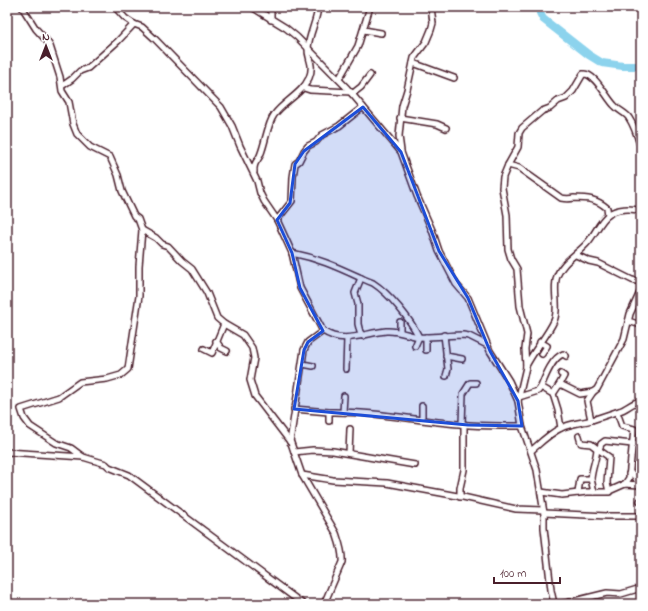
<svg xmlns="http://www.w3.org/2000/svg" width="648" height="611" font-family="'Indie Flower',sans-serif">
<rect width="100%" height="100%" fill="#fff"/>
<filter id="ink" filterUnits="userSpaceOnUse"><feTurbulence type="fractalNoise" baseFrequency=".025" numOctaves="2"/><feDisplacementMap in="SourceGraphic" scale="8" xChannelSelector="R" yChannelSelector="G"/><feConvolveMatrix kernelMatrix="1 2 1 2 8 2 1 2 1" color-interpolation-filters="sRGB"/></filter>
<g filter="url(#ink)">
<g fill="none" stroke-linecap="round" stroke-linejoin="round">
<!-- river -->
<path stroke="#8cd3ed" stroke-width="8" d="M 540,7 L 540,13 L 543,19 L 589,55 L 602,63 L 623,66 L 641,66"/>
<!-- street casing -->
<g stroke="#4a1f2b" stroke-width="8">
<g id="street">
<path d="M 22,7 L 36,29 L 46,40 L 50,46 L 60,77 L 62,91 L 69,102 L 73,124 L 77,134 L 90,147 L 110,157 L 118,175 L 122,191 L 134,216 L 138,219 L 142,230 L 156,238 L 162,244 L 168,246 L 182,261 L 192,269 L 207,293 L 217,318 L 224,324 L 243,335 L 252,348 L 254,358 L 250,380 L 255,396 L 291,443 L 302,475 L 336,533 C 339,542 343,552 342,562 L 324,604"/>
<path d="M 115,7 L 125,18 L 134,24 L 142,27 L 155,39 L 221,107 L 232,126 L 240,146 L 257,181 L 260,193 L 264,201 L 277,220 L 288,244 L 292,253 L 300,288 L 323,331 C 343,345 364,333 386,331 C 398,330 407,335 419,337 C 432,338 449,335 463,335 L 469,336 L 487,345"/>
<path d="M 252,7 L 286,28 L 297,37 L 347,88 L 401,152 L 417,196 L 432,230 L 439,251 L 456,284 L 468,298 L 490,351 L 509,381 L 518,401"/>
<path d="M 271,7 L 271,20"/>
<path d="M 364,30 L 381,33"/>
<path d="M 413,63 L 454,78"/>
<path d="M 339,79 L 358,46 L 370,7"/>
<path d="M 62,86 L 72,79 L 80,71 L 88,68 L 118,41 L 134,24"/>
<path d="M 304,88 L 310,90 L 351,92"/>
<path d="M 352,94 L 361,87 L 370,75"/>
<path d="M 400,118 L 437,124 L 446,128"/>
<path d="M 401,151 L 399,136 L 402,106 L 407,90 L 414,58 L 426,42 L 431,30 L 433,23 L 431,7"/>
<path d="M 508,165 L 519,168 L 561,198 C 566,199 569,199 574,198 C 587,198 597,199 607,208 L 608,215"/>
<path d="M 254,172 C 253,161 259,161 261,153 C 265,143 268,123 274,115 C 284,101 302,94 309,78 C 315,63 307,60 308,48 C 309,34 317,21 318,7"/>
<path d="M 277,220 L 292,201 L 293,177 L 295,164 L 299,161 L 304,151 L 308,146 L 316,142 L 322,135 L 339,126 L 363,107"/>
<path d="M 292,253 C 317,258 335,266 359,277 C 363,279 368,281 373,283 C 390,294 410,319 419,337 L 415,346"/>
<path d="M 576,255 L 589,261 L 598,263 L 632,280 L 641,282"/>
<path d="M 361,278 L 355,293 L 358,304 L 358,324 L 360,332 L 363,336"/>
<path d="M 628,321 L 641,325"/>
<path d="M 400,331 L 400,322"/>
<path d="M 444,335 L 448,369 L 446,376"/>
<path d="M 426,337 L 426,350"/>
<path d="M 216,341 L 221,348 L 227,351"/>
<path d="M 540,342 L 547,346 L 542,354"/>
<path d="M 204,349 L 212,353 L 224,324"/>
<path d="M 446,356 L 462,359"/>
<path d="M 303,364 L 313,366"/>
<path d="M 526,366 C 534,350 547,336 554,321 C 560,307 552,291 557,276 C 562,262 579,253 588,242 C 595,234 600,221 608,215 C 617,208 631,208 641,211"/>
<path d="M 346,369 L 347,338"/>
<path d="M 559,385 L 564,376 L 561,374"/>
<path d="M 541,387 C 545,377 552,358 563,354 L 566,356"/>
<path d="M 553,394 L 559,385 L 562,385 L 580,394 L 593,392"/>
<path d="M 519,397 L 538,391 L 541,387 L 553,394 L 558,410 L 561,428"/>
<path d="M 422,406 L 422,419"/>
<path d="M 294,409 L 329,412"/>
<path d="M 343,412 L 344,396"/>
<path d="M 591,420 L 587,401 L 593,392 L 597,389 L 624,339 L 630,314 L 641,290"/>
<path d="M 329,421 L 329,412 C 376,411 422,422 469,425 C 487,426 504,426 522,426"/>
<path d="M 462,424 L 463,394 L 470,383 L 476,383"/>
<path d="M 579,436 L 581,443 L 591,444 L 599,450 L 601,444 L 605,441 L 641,445"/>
<path d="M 290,442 L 304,350 L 308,342 L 323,331"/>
<path d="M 599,450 L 609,457 L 607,483 L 609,492"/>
<path d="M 531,451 C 541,442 550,433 561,428 C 571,423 581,423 592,420 C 601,417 610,414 619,411 C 627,409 632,402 641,401"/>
<path d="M 7,452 L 83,457 L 106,464 L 109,467 L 129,475 L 303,604"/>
<path d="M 294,452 L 313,450 L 333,451 L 415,465"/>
<path d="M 349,453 L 350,429"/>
<path d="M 83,457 L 71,448 L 56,443 L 30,426 L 24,418 L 21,409 L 59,397 L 80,382 L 107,379 L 121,375 L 128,369 L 139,296 L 139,266 L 142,230"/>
<path d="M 629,474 L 633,474 L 638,482 L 641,484"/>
<path d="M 302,475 L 333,480 L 387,483 L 463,497 L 516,509 L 543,510"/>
<path d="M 591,479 C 592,468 596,460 597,449"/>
<path d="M 624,484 L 641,485"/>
<path d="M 541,492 L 562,495 L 587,492 L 607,492 L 625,484 L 629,478 L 634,429 L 622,426 L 617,412"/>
<path d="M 578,493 L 580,479 L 591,479 L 594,492"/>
<path d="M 460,497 L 460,488 L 464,470 L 464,424"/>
<path d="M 640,501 L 641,502"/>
<path d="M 544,513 L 607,516 L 641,516"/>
<path d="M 554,604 L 551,590 L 544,528 L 544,513 L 537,470 L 522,426 L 518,401 L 526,367 L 525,349 L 527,334 L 520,306 L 517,269 L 511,259 L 508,249 L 507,215 L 502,188 L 503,177 L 508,165 L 518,147 L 519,133 L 522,128 L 542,111 L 550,108 L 558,101 L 566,98 L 573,91 L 583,74 C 595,72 607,99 615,106 C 619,111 626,113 629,118 C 635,127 638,138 641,148"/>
<path d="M 562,604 L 607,593 L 621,594 L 641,588"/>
</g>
</g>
<!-- street -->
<use href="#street" stroke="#fff" stroke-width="5"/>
</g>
</g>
<!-- marked area -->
<path fill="#1d4ed8" fill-opacity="0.2" stroke="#1d4ed8" stroke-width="3" stroke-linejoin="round" d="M 363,107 L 401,152 L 439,251 L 468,298 L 490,351 L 518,401 L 522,426 L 468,425 L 294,409 L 304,350 L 308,342 L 323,331 L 300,288 L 292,253 L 277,220 L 290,203 L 295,164 L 304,151 Z"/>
<!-- margin -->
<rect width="648" height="611" fill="none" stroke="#fff" stroke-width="24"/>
<rect x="12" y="12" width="624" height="587" fill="none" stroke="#4a1f2b" stroke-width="1.5" filter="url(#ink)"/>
<!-- north arrow -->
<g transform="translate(46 46)" stroke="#ffffff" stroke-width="3" paint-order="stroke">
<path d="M0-3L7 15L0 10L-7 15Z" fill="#4a1f2b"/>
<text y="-6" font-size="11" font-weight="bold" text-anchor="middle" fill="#4a1f2b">N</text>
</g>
<!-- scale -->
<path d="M494 577v6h66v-6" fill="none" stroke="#4a1f2b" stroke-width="2"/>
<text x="500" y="577" font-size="12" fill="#4a1f2b" stroke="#ffffff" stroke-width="3" paint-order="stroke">100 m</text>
</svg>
